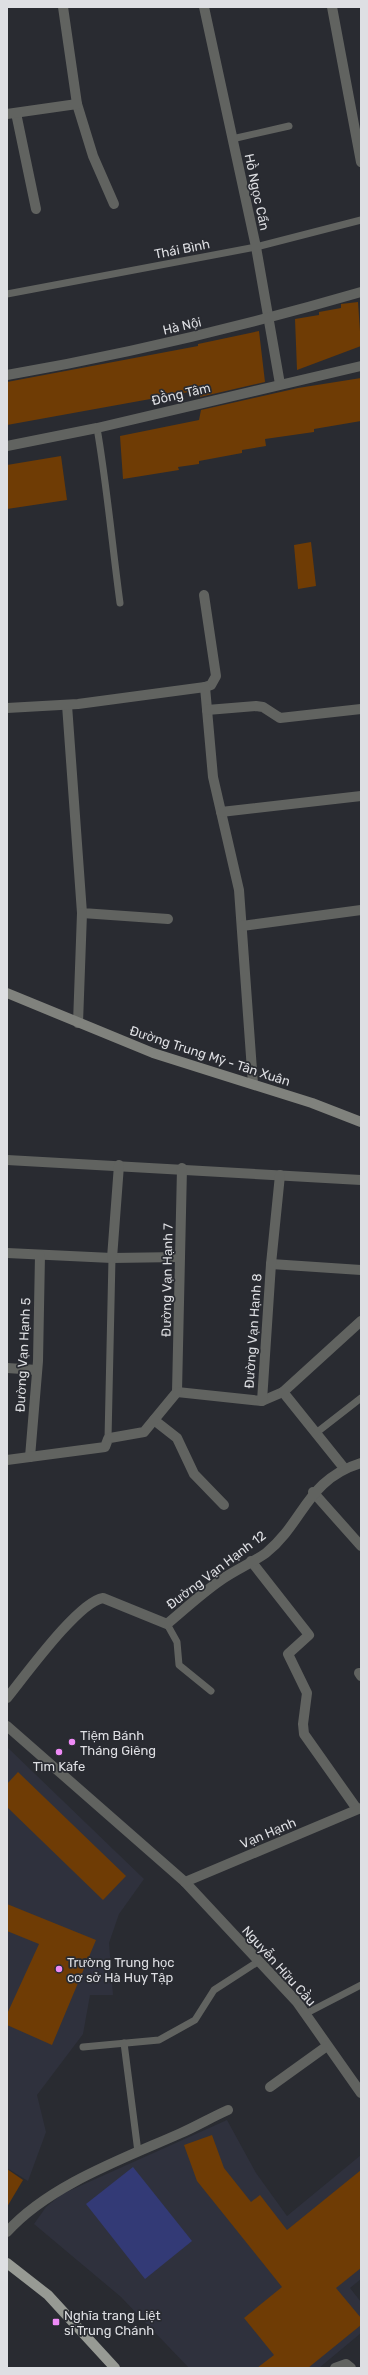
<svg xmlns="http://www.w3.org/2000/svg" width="368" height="2375" font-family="Rubik,sans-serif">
<rect width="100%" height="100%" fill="#292b31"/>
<!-- built -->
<g fill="#2f313d">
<path d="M 7,1747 L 144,1879 L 119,1914 L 109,1943 L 113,1995 L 90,1995 L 83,2034 L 37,2095 L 46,2132 L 28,2181 L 7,2168 Z"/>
<path d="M 227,2120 L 256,2173 L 287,2216 L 361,2155 L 361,2279 L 350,2288 L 361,2302 L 361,2333 L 319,2368 L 189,2368 L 121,2297 L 34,2224 L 46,2207 L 62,2194 Z"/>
</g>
<!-- green -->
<path fill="#333a76" d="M 133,2167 L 192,2241 L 145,2279 L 86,2204 Z"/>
<!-- building -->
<g fill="#6f3c05">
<path d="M 358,302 L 361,346 L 297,370 L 295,319 L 319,315 L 319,312 L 341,308 L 341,304 Z"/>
<path d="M 259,331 L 265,382 L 200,397 L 200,390 L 7,425 L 7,382 L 198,346 L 198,344 Z"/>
<path d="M 361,378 L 361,421 L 314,429 L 314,432 L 265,439 L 266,446 L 242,450 L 242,453 L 199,461 L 199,464 L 178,467 L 179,470 L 123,479 L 120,436 L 199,420 L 201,410 L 298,388 Z"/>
<path d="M 61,456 L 67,500 L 7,509 L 7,465 Z"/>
<path d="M 311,542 L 316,586 L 298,589 L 294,545 Z"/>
<path d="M 18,1772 L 126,1876 L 103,1900 L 7,1807 L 7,1784 Z"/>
<path d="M 7,1904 L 96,1940 L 52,2045 L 7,2025 L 7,2014 L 39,1944 L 7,1931 Z"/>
<path d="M 212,2135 L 224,2168 L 251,2202 L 260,2195 L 287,2230 L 361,2170 L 361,2268 L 336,2288 L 361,2318 L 361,2325 L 308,2368 L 257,2368 L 274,2355 L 244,2318 L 282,2287 L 197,2181 L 184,2145 Z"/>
<path d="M 7,2169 L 23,2180 L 7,2207 Z"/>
</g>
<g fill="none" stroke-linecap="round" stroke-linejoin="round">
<!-- lane -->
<g stroke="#616360" stroke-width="7">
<path d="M 232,139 L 289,126"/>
<path d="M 7,294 L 256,247 L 361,220"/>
<path d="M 97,428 C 107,486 112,544 120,603"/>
<path d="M 316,1433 L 361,1398"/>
<path d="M 108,1439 L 112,1258"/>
<path d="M 167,1624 L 177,1642 L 179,1665 L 211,1691"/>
<path d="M 305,2014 L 361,1985"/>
<path d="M 124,2043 L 138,2152"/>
<path d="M 83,2047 L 159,2040 L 195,2020 L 214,1990 L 259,1961"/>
</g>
<!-- street -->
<g stroke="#616360" stroke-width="10">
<path d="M 204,7 L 256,247 L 280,384"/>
<path d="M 332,7 L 361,162"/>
<path d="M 77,104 L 93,156 L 114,204"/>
<path d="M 16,113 L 36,209"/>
<path d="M 7,114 L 77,104 L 63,7"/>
<path d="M 7,375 C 127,354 244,326 361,292"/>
<path d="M 7,446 L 97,428 L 361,366"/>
<path d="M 204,595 L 216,676 L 211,685 L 205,687"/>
<path d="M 67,705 L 82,913 L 168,919"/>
<path d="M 7,708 L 78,704 L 205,687 L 213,777 L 239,890 L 253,1084"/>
<path d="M 207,710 L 256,706 L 263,707 L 280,718 L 361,709"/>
<path d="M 221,812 L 361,796"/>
<path d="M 242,926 L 361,910"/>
<path d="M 78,1023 L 82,913"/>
<path d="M 7,1160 L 361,1180"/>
<path d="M 7,1253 L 112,1258 L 180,1257"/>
<path d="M 112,1258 L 119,1165"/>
<path d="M 271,1264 L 361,1270"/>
<path d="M 7,1368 L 37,1370"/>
<path d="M 177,1392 L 182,1168"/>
<path d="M 177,1392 L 262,1401 L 283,1392 L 361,1321"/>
<path d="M 283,1392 L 344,1468"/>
<path d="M 262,1401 L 271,1264 L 280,1175"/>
<path d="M 154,1420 L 177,1438 L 194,1474 L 224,1505"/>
<path d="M 30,1457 L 38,1361 L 40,1255"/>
<path d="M 7,1460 L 105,1447 L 108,1439 L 110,1438 L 144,1432 L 177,1392"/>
<path d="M 313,1492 L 361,1546"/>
<path d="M 251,1561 L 309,1635 L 288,1654 L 307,1693 L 303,1724 L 304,1734 L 357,1809"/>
<path d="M 359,1673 L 361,1676"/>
<path d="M 7,1698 C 25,1676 78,1602 103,1598 L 167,1624 C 185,1609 202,1593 221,1580 C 235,1570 252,1563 266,1553 C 305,1521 306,1480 361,1463"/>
<path d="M 7,1726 L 185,1882 L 297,2002 L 361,2093"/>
<path d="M 185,1882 L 361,1808"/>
<path d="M 270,2087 L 327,2046"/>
<path d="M 7,2232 C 49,2185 125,2158 181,2133 C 197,2126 212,2117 228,2110"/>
<path d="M 335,2368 L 346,2364 L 351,2368"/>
</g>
<!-- secondary -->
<path stroke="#80827d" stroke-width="10" d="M 7,993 L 153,1053 L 312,1103 L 361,1122"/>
<!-- primary -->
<path stroke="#979a94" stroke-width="10" d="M 7,2263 L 48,2295 L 115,2368"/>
</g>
<!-- markers -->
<g fill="#ef8bf7" stroke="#292b31" stroke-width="1.5">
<circle cx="72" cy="1742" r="4"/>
<circle cx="59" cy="1752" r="4"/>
<circle cx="59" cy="1969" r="4"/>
<rect x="52" y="2318" width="8" height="8" rx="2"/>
</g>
<g text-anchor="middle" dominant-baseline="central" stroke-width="3.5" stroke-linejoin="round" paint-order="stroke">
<!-- street labels -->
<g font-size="13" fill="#dedfe3" stroke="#292b31">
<text transform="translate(257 192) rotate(78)">Hồ Ngọc Cẩn</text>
<text transform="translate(182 249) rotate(-11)">Thái Bình</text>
<text transform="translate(182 326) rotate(-13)">Hà Nội</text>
<text transform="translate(181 394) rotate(-13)">Đồng Tâm</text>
<text transform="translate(210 1056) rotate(18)">Đường Trung Mỹ - Tân Xuân</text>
<text transform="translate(167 1280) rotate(-89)">Đường Vạn Hạnh 7</text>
<text transform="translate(253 1331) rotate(-86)">Đường Vạn Hạnh 8</text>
<text transform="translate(23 1355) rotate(-87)">Đường Vạn Hạnh 5</text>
<text transform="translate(216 1570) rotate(-37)">Đường Vạn Hạnh 12</text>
<text transform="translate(268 1833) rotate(-23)">Vạn Hạnh</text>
<text transform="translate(279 1966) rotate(48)">Nguyễn Hữu Cầu</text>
</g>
<!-- poi labels -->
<g font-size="13" fill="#dedfe3" stroke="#292b31" text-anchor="start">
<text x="80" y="1735">Tiệm Bánh<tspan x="80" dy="15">Tháng Giêng</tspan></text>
<text x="59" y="1766" text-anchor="middle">Tìm Kàfe</text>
<text x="67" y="1962">Trường Trung học<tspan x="67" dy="15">cơ sở Hà Huy Tập</tspan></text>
<text x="64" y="2315">Nghĩa trang Liệt<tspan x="64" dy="15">sĩ Trung Chánh</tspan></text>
</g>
</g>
<!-- border -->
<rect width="368" height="2375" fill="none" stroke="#dedfe3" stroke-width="16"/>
</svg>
